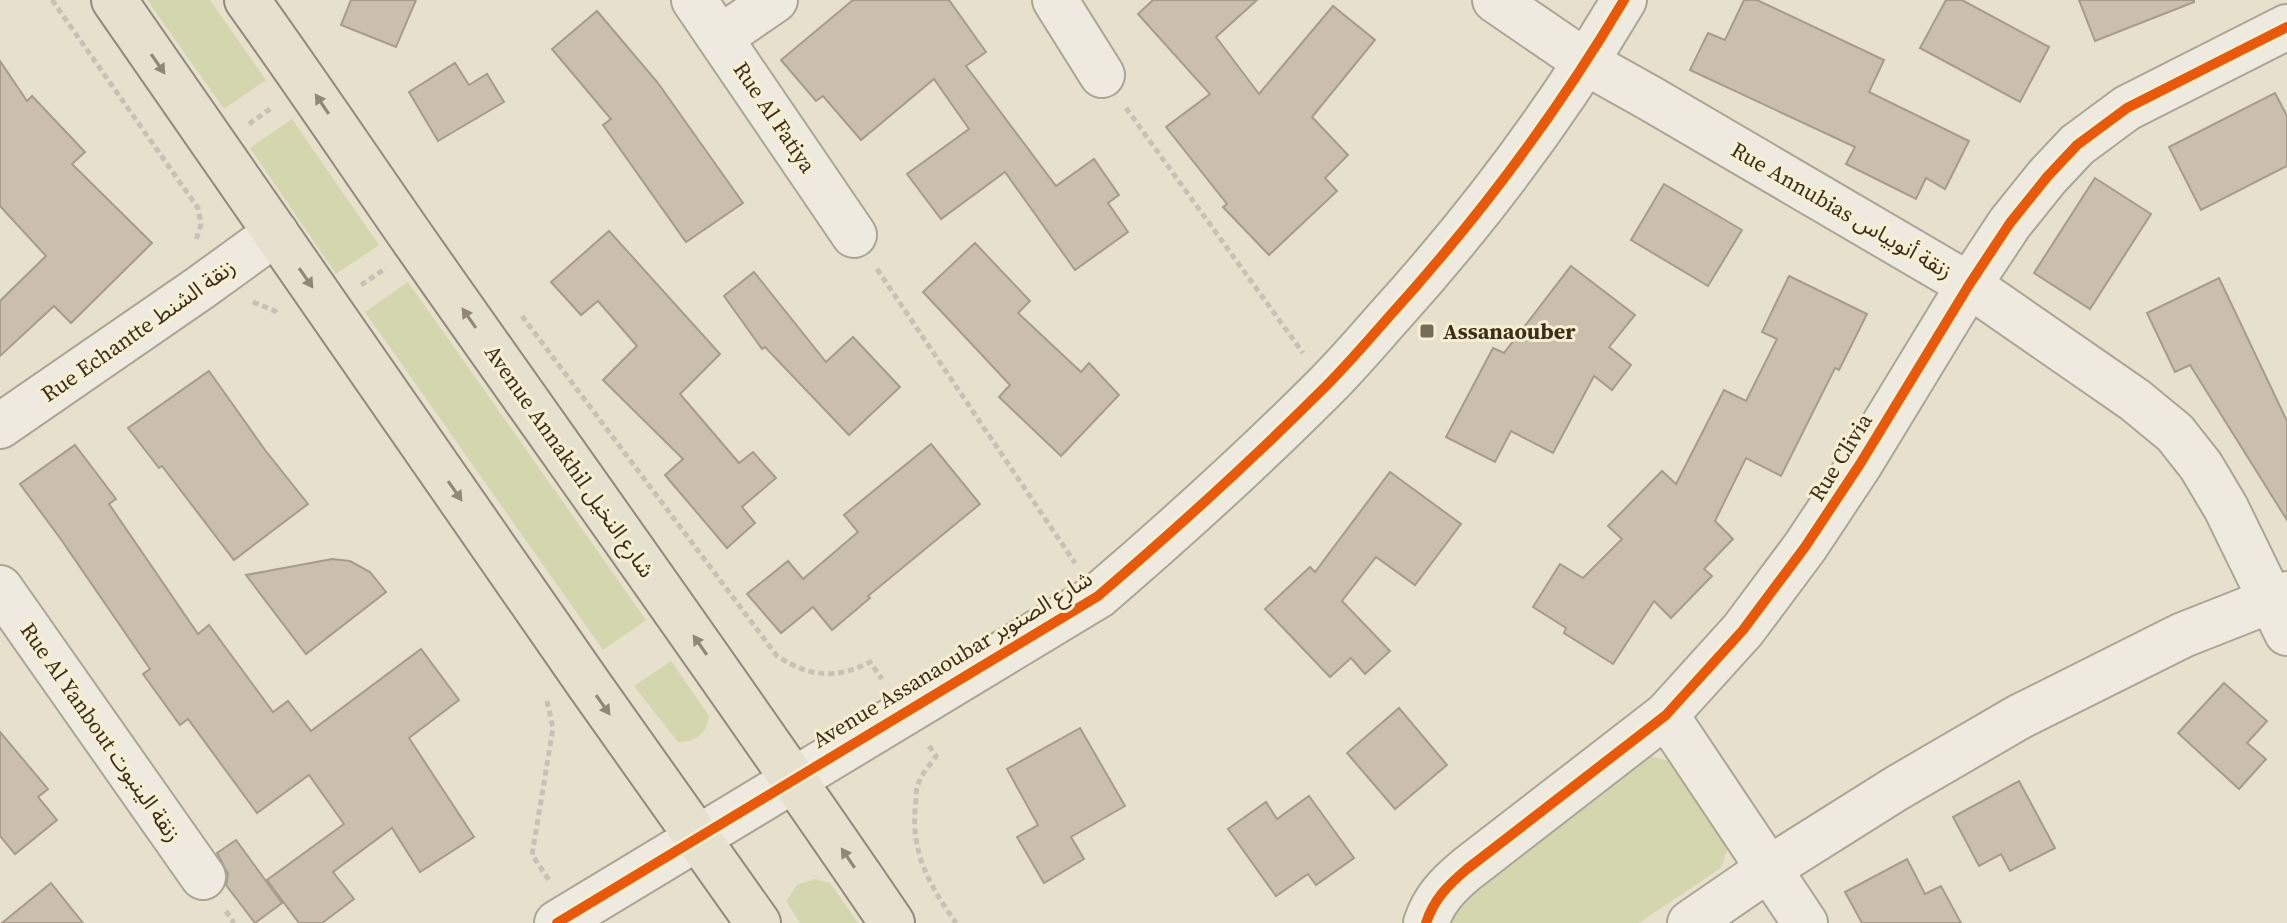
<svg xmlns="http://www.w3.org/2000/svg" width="2287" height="923" font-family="'Source Serif 4','Noto Sans Arabic',serif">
<rect width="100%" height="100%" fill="#e6e0cc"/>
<!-- green -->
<g fill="#d4d7ae">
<path d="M 147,0 L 210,0 L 266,80 L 224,109 Z"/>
<path d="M 292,119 L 379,245 L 336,274 L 250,148 Z"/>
<path d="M 408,282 L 646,620 L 603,650 L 365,312 Z"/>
<path d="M 671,661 L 709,716 C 706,734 696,742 678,742 L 634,686 Z"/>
<path d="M 1649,756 L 1683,764 L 1731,839 L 1721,868 L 1639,923 L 1449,923 L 1454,907 Z"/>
<path d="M 815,879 L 830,883 L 858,923 L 800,923 L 786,901 L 797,885 Z"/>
</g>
<!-- building -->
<g fill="#cabead" stroke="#a79b8b" stroke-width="2">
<path d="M 351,0 L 416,0 L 396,47 L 341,25 Z"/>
<path d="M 853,0 L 949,0 L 986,52 L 966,66 L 1056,186 L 1094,159 L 1119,195 L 1108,203 L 1128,232 L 1075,270 L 1005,172 L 941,219 L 907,174 L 969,129 L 934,79 L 861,140 L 823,96 L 816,101 L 781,60 Z"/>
<path d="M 1153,0 L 1257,0 L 1216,37 L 1259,94 L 1333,6 L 1375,40 L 1312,117 L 1348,155 L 1325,178 L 1337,191 L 1269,255 L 1223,207 L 1227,204 L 1166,127 L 1210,94 L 1138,14 Z"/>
<path d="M 1744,0 L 1757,0 L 1884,60 L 1869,92 L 1969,141 L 1945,189 L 1926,178 L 1916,199 L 1846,164 L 1855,147 L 1690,70 L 1708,33 L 1725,40 Z"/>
<path d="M 1946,0 L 1962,0 L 2049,47 L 2020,102 L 1920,48 Z"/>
<path d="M 2079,0 L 2194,0 L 2194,2 L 2095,41 Z"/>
<path d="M 597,11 L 658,83 L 743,203 L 686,242 L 603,125 L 611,119 L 552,49 Z"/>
<path d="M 0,61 L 27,101 L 32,96 L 85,152 L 72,164 L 152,243 L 71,323 L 54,306 L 0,356 L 0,301 L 46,256 L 0,206 Z"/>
<path d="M 455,63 L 469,85 L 487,74 L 504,102 L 438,141 L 409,92 Z"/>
<path d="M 2275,93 L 2287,116 L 2287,166 L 2201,210 L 2169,147 Z"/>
<path d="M 2095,178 L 2151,214 L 2090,309 L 2034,273 Z"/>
<path d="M 1664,184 L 1742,230 L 1708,286 L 1631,240 Z"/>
<path d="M 609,231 L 720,354 L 680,394 L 739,463 L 753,452 L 776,478 L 742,507 L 755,523 L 727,548 L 665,475 L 683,459 L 603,380 L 637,346 L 598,301 L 581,315 L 551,282 Z"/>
<path d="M 975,243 L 1030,301 L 1018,313 L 1081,372 L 1089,363 L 1119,395 L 1061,456 L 999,397 L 1010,385 L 923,292 Z"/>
<path d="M 1571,266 L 1635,315 L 1609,347 L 1631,365 L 1612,390 L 1594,376 L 1553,453 L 1511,431 L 1495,462 L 1446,437 L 1493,348 L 1504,353 Z"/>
<path d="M 754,272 L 826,362 L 853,337 L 900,387 L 849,435 L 765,347 L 762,349 L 724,296 Z"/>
<path d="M 1789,276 L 1867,314 L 1839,370 L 1835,368 L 1781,476 L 1746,458 L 1715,521 L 1733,539 L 1704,569 L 1712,576 L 1671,618 L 1654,601 L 1613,664 L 1564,633 L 1566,628 L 1533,607 L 1560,564 L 1583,578 L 1622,539 L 1608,526 L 1662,471 L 1676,484 L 1724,390 L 1746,401 L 1777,339 L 1762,332 Z"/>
<path d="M 2219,278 L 2287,421 L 2287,520 L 2190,365 L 2175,372 L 2147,313 Z"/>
<path d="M 209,371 L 265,450 L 308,504 L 234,560 L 162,466 L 159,468 L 128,428 Z"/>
<path d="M 931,444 L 980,504 L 868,596 L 870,598 L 832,630 L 813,607 L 781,633 L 747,594 L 788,561 L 803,579 L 858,532 L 844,515 Z"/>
<path d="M 75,445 L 116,499 L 109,504 L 198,634 L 209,625 L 273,712 L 288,701 L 311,731 L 421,649 L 459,700 L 409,738 L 474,837 L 420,872 L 392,828 L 333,872 L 354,899 L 322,923 L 299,923 L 267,880 L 344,824 L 309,775 L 257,813 L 188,719 L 180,725 L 143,674 L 150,669 L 60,538 L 20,484 Z"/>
<path d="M 1390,472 L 1461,524 L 1415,585 L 1376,557 L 1342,601 L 1390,651 L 1365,674 L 1351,658 L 1330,677 L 1265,609 L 1310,567 L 1315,572 Z"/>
<path d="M 332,559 L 350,561 L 370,572 L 386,592 L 306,654 L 246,575 Z"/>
<path d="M 2224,683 L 2267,721 L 2247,743 L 2266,759 L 2239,789 L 2178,733 Z"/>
<path d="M 1399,708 L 1447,765 L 1395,809 L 1347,753 Z"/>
<path d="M 1080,728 L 1125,806 L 1071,837 L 1084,859 L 1044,883 L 1017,837 L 1038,825 L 1007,769 Z"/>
<path d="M 0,732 L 48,789 L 38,797 L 57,820 L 15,854 L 0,836 Z"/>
<path d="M 2019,781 L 2055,848 L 2010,871 L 2001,854 L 1979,866 L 1953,817 Z"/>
<path d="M 1309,796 L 1354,858 L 1316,885 L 1308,874 L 1276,896 L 1228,829 L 1266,802 L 1277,819 Z"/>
<path d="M 236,840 L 282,903 L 255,923 L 226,885 L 228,874 L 217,853 Z"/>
<path d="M 1907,859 L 1925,894 L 1941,886 L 1961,923 L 1862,923 L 1845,892 Z"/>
<path d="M 51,883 L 83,923 L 2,923 Z"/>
</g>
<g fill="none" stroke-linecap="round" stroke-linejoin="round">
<!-- minor casing -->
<g stroke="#aba596" stroke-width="48">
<g id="minor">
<path d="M 694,0 L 854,235"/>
<path d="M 1055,0 L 1102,75"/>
<path d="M 1495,0 L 1587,63 L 1653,100 L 1969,285 L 2135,400 L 2175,433 L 2201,466 L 2226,508 L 2287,633"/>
<path d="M 721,37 L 775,0"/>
<path d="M 0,426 L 200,288 L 276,233"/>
<path d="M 0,588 L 203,877"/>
<path d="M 1666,715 L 1805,923"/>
<path d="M 557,923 L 1098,596 C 1176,529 1252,460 1325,387 C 1346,366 1366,343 1386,320 C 1476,221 1556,115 1624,0"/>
<path d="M 1426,923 C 1434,899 1448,885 1467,869 L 1666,715 L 1743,630 L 1805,547 L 1860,464 L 1969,285 L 2010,223 L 2047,177 L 2077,145 L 2127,108 L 2287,27"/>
<path d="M 1690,923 L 1770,868 L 1897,788 L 2019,717 L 2183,635 L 2287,594"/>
</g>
</g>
<!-- major casing -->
<g stroke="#918a7c" stroke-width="48">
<g id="major">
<path d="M 114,0 L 588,683 L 758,923"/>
<path d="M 247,0 C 306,82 362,166 420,249 C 577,473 738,696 892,923"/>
</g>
</g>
<!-- path -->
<g stroke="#c7c1b6" stroke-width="5" stroke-dasharray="6 4" stroke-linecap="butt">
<path d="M 52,0 L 198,208 L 201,224 L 196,240"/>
<path d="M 1126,108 L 1303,353"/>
<path d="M 249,124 L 273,107"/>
<path d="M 877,269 L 1075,563"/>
<path d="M 361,285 L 386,268"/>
<path d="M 253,302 L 275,311 L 279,316"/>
<path d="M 522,316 L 777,656 C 810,677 835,680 870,662 L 882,679"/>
<path d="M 547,701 L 553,728 L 532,855 L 549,880"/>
<path d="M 929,746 L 936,756 C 931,764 922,773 919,782 C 916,788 916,795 916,801 C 909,850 929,885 956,923"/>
<path d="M 226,911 L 234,923"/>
</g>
<!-- minor -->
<use href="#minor" stroke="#eeeadf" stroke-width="44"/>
<!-- major -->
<use href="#major" stroke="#e6e0cf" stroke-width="44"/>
<!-- cycleway casing -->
<g stroke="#f8efd2" stroke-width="15">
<g id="cycleway">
<path d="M 557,923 L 1098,596 C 1176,529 1252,460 1325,387 C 1346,366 1366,343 1386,320 C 1476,221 1556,115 1624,0"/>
<path d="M 1426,923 C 1434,899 1448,885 1467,869 L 1666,715 L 1743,630 L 1805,547 L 1860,464 L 1969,285 L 2010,223 L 2047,177 L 2077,145 L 2127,108 L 2287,27"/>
</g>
</g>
<!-- cycleway -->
<use href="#cycleway" stroke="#e8590c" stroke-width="10"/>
</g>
<!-- one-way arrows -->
<defs><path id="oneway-solid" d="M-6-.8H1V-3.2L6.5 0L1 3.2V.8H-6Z" transform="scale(2)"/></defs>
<g fill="#908776">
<use href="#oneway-solid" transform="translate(158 64) rotate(55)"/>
<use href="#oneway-solid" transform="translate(322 104) rotate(-124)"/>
<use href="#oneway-solid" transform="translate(306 278) rotate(55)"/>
<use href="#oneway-solid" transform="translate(469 318) rotate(-125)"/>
<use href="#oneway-solid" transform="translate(455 491) rotate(55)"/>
<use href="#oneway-solid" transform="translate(700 645) rotate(-125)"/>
<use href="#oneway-solid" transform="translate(603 705) rotate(55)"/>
<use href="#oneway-solid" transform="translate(848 858) rotate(-124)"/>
</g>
<!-- markers -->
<rect fill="#776c5a" stroke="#f8efd2" stroke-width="3" x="1419" y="323" width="16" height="16" rx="4"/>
<g text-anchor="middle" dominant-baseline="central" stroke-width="6" stroke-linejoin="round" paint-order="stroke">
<!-- street labels -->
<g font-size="22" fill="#3b2e1d" stroke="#f8efd2">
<text transform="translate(775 117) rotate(56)">Rue Al Fatiya</text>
<text transform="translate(1842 210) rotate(30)">Rue Annubias زنقة أنوبياس</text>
<text transform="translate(138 330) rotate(-35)">Rue Echantte زنقة الشنط</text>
<text transform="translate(1840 457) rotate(-58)">Rue Clivia</text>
<text transform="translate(570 461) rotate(55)">Avenue Annakhil شارع النخيل</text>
<text transform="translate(952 659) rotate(-31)">Avenue Assanaoubar شارع الصنوبر</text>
<text transform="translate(101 732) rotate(55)">Rue Al Yanbout زنقة الينبوت</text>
</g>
<!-- poi labels -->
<g font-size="22" font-weight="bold" fill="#3b2e1d" stroke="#f8efd2" text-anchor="start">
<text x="1443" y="331">Assanaouber</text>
</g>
</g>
</svg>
